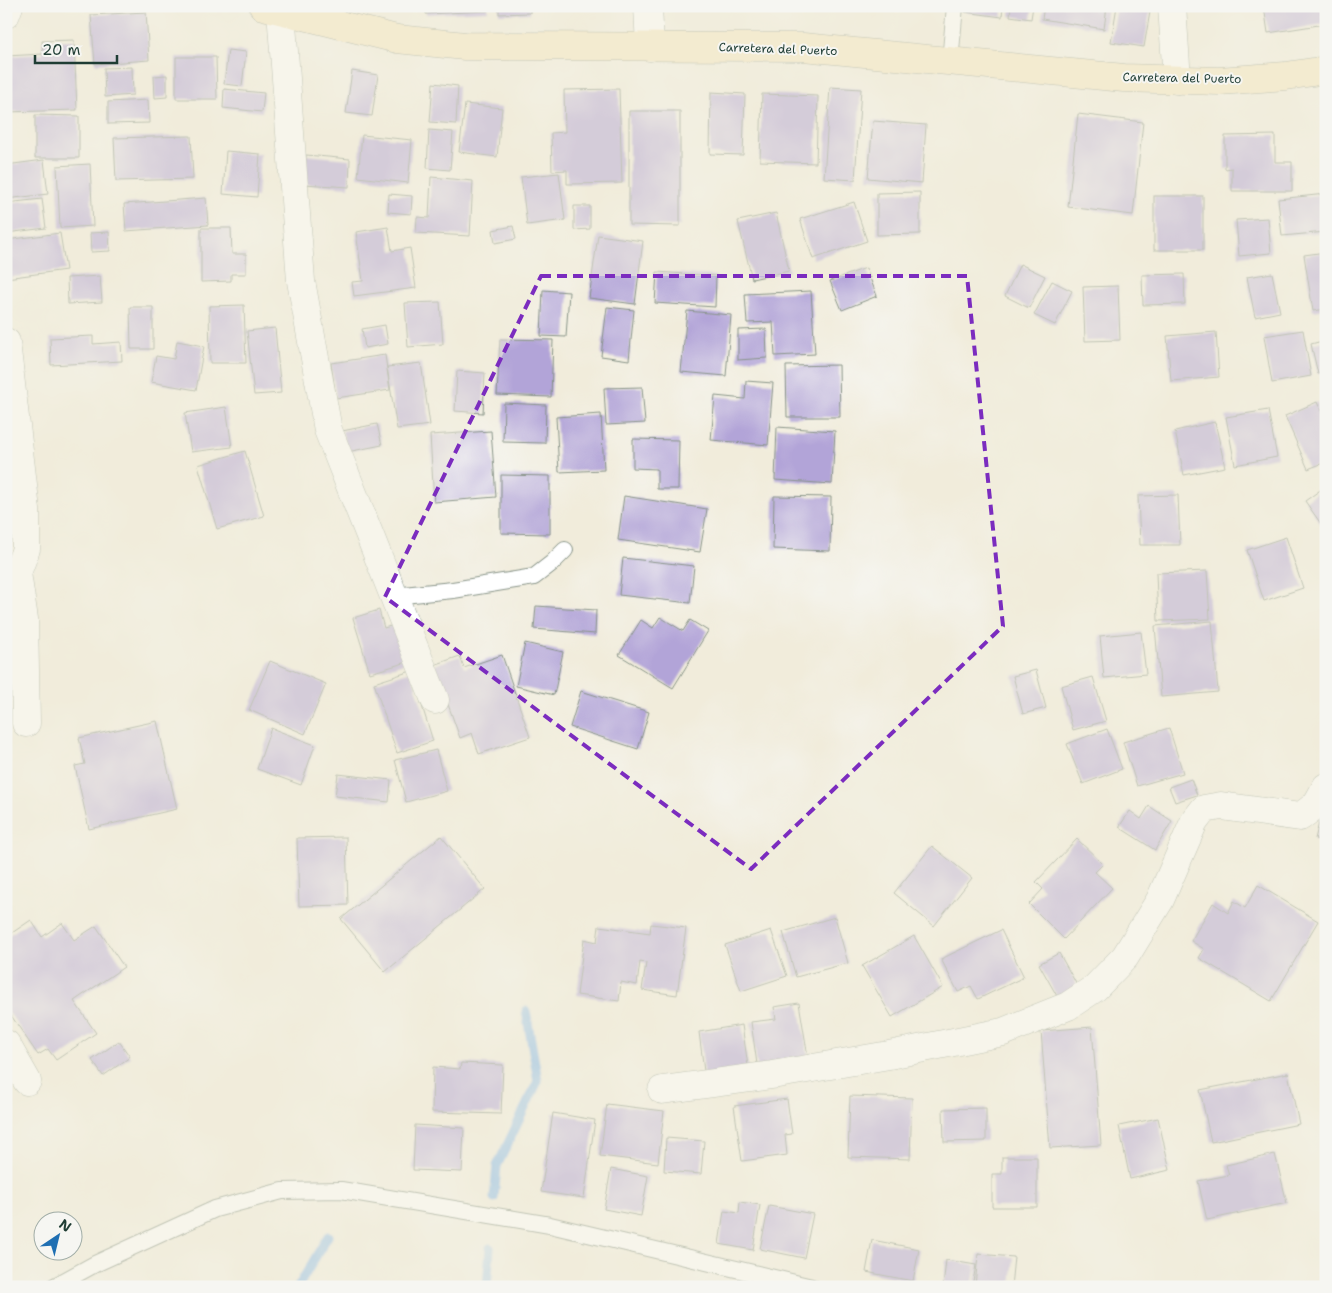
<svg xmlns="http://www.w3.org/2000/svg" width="1332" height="1293" font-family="'Shantell Sans',sans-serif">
<rect width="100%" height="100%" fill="#f6f6f2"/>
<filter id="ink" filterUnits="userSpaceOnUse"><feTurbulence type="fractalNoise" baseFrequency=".02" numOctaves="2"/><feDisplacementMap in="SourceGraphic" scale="10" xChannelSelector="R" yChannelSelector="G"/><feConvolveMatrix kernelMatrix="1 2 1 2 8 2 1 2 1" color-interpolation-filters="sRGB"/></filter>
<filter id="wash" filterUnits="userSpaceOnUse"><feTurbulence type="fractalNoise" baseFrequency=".0096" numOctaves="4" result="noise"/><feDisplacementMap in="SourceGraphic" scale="20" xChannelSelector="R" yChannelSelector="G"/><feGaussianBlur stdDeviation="1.12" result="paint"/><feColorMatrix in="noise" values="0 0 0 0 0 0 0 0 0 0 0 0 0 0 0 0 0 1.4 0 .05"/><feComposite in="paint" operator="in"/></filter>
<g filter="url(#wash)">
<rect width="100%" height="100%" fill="#f1ecdb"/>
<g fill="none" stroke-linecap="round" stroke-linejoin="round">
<!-- stream -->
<g stroke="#7ab2e9" stroke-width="9">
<path d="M 494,1198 L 497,1166 L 538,1081 L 526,1011"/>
<path d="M 298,1287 L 328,1236"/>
<path d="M 487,1287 L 490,1248"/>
</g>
</g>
<g id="blocks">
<!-- building -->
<g fill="#b2a4d8">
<path d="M 426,6 L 488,6 L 488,11 L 426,14 Z"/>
<path d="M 499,6 L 530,6 L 530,13 L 499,14 Z"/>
<path d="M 965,6 L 1003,6 L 1002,17 L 965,12 Z"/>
<path d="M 1011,6 L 1033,6 L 1031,19 L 1010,16 Z"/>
<path d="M 1044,6 L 1107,6 L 1104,29 L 1042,19 Z"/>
<path d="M 1117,6 L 1151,6 L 1144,47 L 1111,42 Z"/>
<path d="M 1264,6 L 1322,6 L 1325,24 L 1268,33 Z"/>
<path d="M 146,12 L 149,60 L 95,64 L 91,15 Z"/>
<path d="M 74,40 L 77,110 L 6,112 L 6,56 L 43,54 L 42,41 Z"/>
<path d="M 228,50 L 246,52 L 242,86 L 224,84 Z"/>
<path d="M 176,57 L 216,57 L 217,99 L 176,99 Z"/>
<path d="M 132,67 L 133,95 L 105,97 L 104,68 Z"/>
<path d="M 352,71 L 378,75 L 372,116 L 346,113 Z"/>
<path d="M 167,75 L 167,97 L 155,98 L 154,76 Z"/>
<path d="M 433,83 L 458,86 L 456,124 L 430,122 Z"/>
<path d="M 830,87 L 861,89 L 855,180 L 824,178 Z"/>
<path d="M 224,89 L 264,93 L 262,112 L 223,108 Z"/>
<path d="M 619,89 L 622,183 L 567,184 L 567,170 L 552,171 L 551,133 L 565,132 L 564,90 Z"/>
<path d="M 711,92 L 745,94 L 743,155 L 710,154 Z"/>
<path d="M 762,94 L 818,96 L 816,163 L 760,161 Z"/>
<path d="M 148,100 L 149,123 L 108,124 L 108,102 Z"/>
<path d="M 465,104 L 502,108 L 497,157 L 459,152 Z"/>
<path d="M 629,111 L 680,111 L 680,226 L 629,225 Z"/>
<path d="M 1078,114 L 1143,122 L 1133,215 L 1068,207 Z"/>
<path d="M 35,115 L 79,116 L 79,158 L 35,158 Z"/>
<path d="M 873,121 L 926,125 L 922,183 L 868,178 Z"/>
<path d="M 429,130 L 453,132 L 450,170 L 427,168 Z"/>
<path d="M 362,135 L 412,140 L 408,183 L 358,177 Z"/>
<path d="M 1275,135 L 1275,162 L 1292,162 L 1292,191 L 1232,191 L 1232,168 L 1225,169 L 1225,136 Z"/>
<path d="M 191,136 L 193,179 L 116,181 L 114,138 Z"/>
<path d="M 226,151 L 260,154 L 257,197 L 223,194 Z"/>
<path d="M 306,155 L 350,159 L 349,187 L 304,184 Z"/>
<path d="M 44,160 L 48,194 L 6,199 L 6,165 Z"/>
<path d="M 90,164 L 93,226 L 60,228 L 57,166 Z"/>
<path d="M 559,173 L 565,220 L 527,225 L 521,177 Z"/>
<path d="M 431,177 L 473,181 L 470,236 L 416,233 L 417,217 L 429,218 Z"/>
<path d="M 920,192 L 920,234 L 877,235 L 877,193 Z"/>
<path d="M 389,194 L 412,196 L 411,214 L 388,212 Z"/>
<path d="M 1326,194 L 1326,232 L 1282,236 L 1278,199 Z"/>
<rect x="1154" y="196" width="49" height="54"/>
<path d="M 206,198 L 208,225 L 126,231 L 124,204 Z"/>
<path d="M 42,199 L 46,228 L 6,233 L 6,203 Z"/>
<path d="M 854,202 L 867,241 L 813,259 L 800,219 Z"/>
<path d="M 574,206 L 590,206 L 590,229 L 574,230 Z"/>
<path d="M 776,213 L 789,271 L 752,279 L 738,221 Z"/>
<path d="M 1268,218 L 1271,253 L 1239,256 L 1236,220 Z"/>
<path d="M 513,226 L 516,239 L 495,243 L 493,230 Z"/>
<path d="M 388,227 L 392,251 L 410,248 L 416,288 L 354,296 L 352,282 L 363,281 L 356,232 Z"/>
<path d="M 201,228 L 231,228 L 232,254 L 246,254 L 246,274 L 231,274 L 231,281 L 201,282 Z"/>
<path d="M 109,232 L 110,251 L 91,252 L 90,233 Z"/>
<path d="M 60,233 L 66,270 L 6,278 L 6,240 Z"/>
<path d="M 598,235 L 643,241 L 635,304 L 589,298 Z"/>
<path d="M 1326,252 L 1326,309 L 1313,311 L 1304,255 Z"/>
<path d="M 1020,264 L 1045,276 L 1029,308 L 1005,296 Z"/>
<path d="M 866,268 L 877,296 L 842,310 L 830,281 Z"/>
<path d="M 657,272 L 716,276 L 715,307 L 655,303 Z"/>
<path d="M 1272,273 L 1280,312 L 1255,317 L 1247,277 Z"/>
<path d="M 1184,274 L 1185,304 L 1143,305 L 1142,275 Z"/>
<path d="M 100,276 L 102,302 L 68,304 L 67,278 Z"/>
<path d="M 1052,281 L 1072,291 L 1055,325 L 1034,315 Z"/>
<path d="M 1118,286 L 1120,340 L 1085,341 L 1083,287 Z"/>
<path d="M 543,290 L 569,292 L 566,337 L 541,336 Z"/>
<path d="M 811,291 L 815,354 L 775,356 L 773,322 L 747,323 L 745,294 Z"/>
<path d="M 440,302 L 443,344 L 408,347 L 405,303 Z"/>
<path d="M 244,305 L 246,363 L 210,363 L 209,306 Z"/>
<path d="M 130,307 L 153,307 L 153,349 L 131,349 Z"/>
<path d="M 607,307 L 634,310 L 629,360 L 601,356 Z"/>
<path d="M 687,311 L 731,315 L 726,376 L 681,372 Z"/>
<path d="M 385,325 L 388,344 L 365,348 L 362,329 Z"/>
<path d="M 275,328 L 281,393 L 254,395 L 247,331 Z"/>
<path d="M 766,329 L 767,358 L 738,360 L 738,330 Z"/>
<path d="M 1303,330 L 1311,376 L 1272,383 L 1264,336 Z"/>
<path d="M 1216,332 L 1219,377 L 1171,381 L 1167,336 Z"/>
<path d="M 93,336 L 93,344 L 121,342 L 122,361 L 51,365 L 50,338 Z"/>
<path d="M 500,339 L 553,340 L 551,397 L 497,395 Z"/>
<path d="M 1326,340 L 1326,372 L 1318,374 L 1311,344 Z"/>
<path d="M 177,341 L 204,346 L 196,390 L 151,382 L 156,356 L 174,359 Z"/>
<path d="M 385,355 L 390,390 L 336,398 L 331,363 Z"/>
<path d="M 421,363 L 430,425 L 397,429 L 387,367 Z"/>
<path d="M 839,365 L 840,417 L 787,417 L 786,366 Z"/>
<path d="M 457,371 L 485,373 L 483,413 L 455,411 Z"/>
<path d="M 746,381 L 773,383 L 768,445 L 711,440 L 715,396 L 745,399 Z"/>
<path d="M 642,387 L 645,423 L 606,425 L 604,388 Z"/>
<path d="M 1317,402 L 1326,422 L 1326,462 L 1308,469 L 1285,416 Z"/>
<path d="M 504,403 L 546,405 L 545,443 L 503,442 Z"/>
<path d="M 226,407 L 232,447 L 191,452 L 185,413 Z"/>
<path d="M 1268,410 L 1277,457 L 1235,465 L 1226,417 Z"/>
<path d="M 601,414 L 604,470 L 559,472 L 556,417 Z"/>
<path d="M 1215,422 L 1225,467 L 1184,475 L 1175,431 Z"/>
<path d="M 377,424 L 382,445 L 347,452 L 342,431 Z"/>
<path d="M 777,427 L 835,431 L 832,484 L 775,480 Z"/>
<path d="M 491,431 L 496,497 L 434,502 L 430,435 Z"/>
<path d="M 633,439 L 679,440 L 678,489 L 657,489 L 657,469 L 633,468 Z"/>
<path d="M 245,451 L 264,516 L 217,529 L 198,465 Z"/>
<path d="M 501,475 L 550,476 L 550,534 L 501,533 Z"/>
<path d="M 1326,486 L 1326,531 L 1305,501 Z"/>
<path d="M 1178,495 L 1180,545 L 1140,545 L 1138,496 Z"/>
<path d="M 624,496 L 707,509 L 700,552 L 618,540 Z"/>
<path d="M 774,496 L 831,497 L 830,551 L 773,549 Z"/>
<path d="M 1286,537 L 1303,588 L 1264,601 L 1247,550 Z"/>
<path d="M 623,558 L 694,566 L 690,603 L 619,595 Z"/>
<path d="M 1207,571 L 1210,619 L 1158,621 L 1156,573 Z"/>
<path d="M 536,606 L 596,610 L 595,634 L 534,629 Z"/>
<path d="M 379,610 L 384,628 L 400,623 L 411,661 L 370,673 L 353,618 Z"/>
<path d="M 660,617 L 683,631 L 690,620 L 708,631 L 673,688 L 619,655 L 641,620 L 653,628 Z"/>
<path d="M 1212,621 L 1218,692 L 1161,697 L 1155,626 Z"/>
<path d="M 1141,632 L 1146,674 L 1104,678 L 1100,636 Z"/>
<path d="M 525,643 L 563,652 L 554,695 L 516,686 Z"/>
<path d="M 502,655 L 530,737 L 479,754 L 472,733 L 460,738 L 434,665 L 460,656 L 464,668 Z"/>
<path d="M 270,661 L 326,684 L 305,734 L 249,710 Z"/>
<path d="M 1036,670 L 1046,708 L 1023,714 L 1013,676 Z"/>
<path d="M 411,671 L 433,741 L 397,753 L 374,683 Z"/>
<path d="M 1093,677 L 1106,721 L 1073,730 L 1061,686 Z"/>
<path d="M 581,691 L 649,712 L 638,749 L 570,727 Z"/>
<path d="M 157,721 L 177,809 L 89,829 L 75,766 L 85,764 L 79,738 Z"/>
<path d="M 271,728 L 315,745 L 301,785 L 257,769 Z"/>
<path d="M 1169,728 L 1183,773 L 1137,786 L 1123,742 Z"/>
<path d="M 1107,729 L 1122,769 L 1083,784 L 1067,744 Z"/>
<path d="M 436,750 L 447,791 L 406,802 L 395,760 Z"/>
<path d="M 338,774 L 391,780 L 389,802 L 335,796 Z"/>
<path d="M 1191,779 L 1197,795 L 1175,802 L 1169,787 Z"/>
<path d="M 1149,806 L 1172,821 L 1155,850 L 1119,827 L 1130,811 L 1141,819 Z"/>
<path d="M 1322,811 L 1326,811 L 1326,841 L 1315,839 Z"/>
<path d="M 441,836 L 485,889 L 385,972 L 341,919 Z"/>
<path d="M 346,837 L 348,905 L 299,906 L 297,838 Z"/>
<path d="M 1077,839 L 1103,864 L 1095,872 L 1112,888 L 1064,939 L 1029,904 L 1043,889 L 1036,882 Z"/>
<path d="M 932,846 L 972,878 L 934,926 L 894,893 Z"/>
<path d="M 1258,885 L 1318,921 L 1271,1001 L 1199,958 L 1204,949 L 1191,941 L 1213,903 L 1228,913 L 1234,901 L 1245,908 Z"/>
<path d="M 835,917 L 848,963 L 796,977 L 783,932 Z"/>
<path d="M 31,920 L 42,937 L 62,923 L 74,940 L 96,926 L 124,967 L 74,1001 L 96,1033 L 56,1060 L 48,1049 L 38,1055 L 6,1008 L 6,937 Z"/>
<path d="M 651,924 L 686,928 L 677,995 L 642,990 L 646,963 L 640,962 L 637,985 L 621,982 L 619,1001 L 577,995 L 584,939 L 597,942 L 599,926 L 650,933 Z"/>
<path d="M 771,930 L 787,976 L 741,991 L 725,945 Z"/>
<path d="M 1001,930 L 1024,977 L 978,999 L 971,986 L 958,992 L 941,959 Z"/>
<path d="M 914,936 L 943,987 L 892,1017 L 862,966 Z"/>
<path d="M 1059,953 L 1082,994 L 1062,1005 L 1039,964 Z"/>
<path d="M 799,1003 L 809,1063 L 758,1071 L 751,1022 L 776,1019 L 774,1007 Z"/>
<path d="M 742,1025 L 749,1073 L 705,1079 L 699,1032 Z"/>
<path d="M 1092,1027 L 1101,1145 L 1050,1148 L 1041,1031 Z"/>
<path d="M 119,1041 L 130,1057 L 103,1076 L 92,1060 Z"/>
<path d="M 461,1063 L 503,1065 L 501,1114 L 432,1112 L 433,1067 L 460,1069 Z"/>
<path d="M 1288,1073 L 1299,1124 L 1211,1142 L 1200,1090 Z"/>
<path d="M 850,1096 L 912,1098 L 910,1159 L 848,1157 Z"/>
<path d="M 787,1099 L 792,1134 L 785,1135 L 787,1155 L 742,1161 L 734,1106 Z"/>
<path d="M 607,1104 L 664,1111 L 658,1163 L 600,1156 Z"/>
<path d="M 986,1108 L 986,1141 L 944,1142 L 943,1109 Z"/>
<path d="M 553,1113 L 595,1120 L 584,1198 L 541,1192 Z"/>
<path d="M 1158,1118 L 1170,1170 L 1130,1179 L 1119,1126 Z"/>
<path d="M 415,1125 L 464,1128 L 462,1172 L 413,1170 Z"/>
<path d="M 666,1138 L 704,1141 L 701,1174 L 664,1171 Z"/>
<path d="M 1275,1154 L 1287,1203 L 1207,1220 L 1198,1181 L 1229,1175 L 1226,1165 Z"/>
<path d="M 1002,1157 L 1037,1157 L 1037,1207 L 992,1207 L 992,1174 L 1002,1174 Z"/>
<path d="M 611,1169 L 648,1176 L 641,1216 L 604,1209 Z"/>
<path d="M 740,1202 L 760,1205 L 753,1250 L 719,1244 L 724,1211 L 739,1213 Z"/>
<path d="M 769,1206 L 813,1214 L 804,1258 L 760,1249 Z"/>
<path d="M 872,1240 L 919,1249 L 913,1281 L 866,1272 Z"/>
<path d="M 978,1254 L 1014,1257 L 1011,1287 L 975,1287 Z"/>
<path d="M 946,1260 L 976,1265 L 972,1287 L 943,1287 Z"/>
</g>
</g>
</g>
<g filter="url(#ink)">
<use href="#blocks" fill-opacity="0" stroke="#889488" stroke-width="1"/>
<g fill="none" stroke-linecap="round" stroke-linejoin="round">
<!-- lane casing -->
<g stroke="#889488" stroke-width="18">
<g id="lane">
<path d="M 950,62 L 955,6"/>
<path d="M 393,596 L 453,590 L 534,577 L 552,563 L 565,550"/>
<path d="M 53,1287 L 95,1264 L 215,1209 L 282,1191 L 341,1190 L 550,1225 L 812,1287"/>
</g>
</g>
<!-- street casing -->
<g stroke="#889488" stroke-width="29">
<g id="street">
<path d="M 648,6 L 650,47"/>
<path d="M 1172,6 L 1177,80"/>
<path d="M 281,11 L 301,281 L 328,430 L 435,700"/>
<path d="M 6,14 L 9,6"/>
<path d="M 6,342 L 26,510 L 26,549 L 17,573 L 6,585"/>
<path d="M 17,573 L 24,619 L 26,723"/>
<path d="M 6,1044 L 27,1081"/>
<path d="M 662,1090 L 772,1075 L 889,1055 L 1003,1032 L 1068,1006 L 1095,988 L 1125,957 L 1160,900 L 1194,822 L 1204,809 L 1221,806 L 1300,817 L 1316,805 L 1326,787"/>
</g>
</g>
<!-- secondary casing -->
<g stroke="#889488" stroke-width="29">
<path id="secondary" d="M 263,6 L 397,39 L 465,46 L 803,47 L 1124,78 L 1219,81 L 1286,76 L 1326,70"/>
</g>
<!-- lane -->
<use href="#lane" stroke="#fff" stroke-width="16"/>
<!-- street -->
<use href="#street" stroke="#fff" stroke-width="28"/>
<!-- secondary -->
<use href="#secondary" stroke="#f7e8c3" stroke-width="28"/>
</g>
</g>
<!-- marked area -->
<path d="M0 0H1332V1293H0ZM 541,276 L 967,276 L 1003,626 L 751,869 L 385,597 Z" fill="#f1ecdb" fill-opacity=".55" fill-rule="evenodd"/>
<path fill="none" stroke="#7b2cbf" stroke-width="4" stroke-dasharray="10 6" stroke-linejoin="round" d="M 541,276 L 967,276 L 1003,626 L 751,869 L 385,597 Z"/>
<g text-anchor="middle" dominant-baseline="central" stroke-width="4" stroke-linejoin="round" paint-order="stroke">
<!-- street labels -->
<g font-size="12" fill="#1f3d34" stroke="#f6f6f2">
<text transform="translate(778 49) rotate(2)">Carretera del Puerto</text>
<text transform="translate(1182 78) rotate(1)">Carretera del Puerto</text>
</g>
</g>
<!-- margin -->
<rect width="1332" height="1293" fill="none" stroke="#f6f6f2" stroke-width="25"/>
<!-- north arrow -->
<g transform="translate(58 1236) rotate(35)"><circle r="24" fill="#f6f6f2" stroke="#a0aca6"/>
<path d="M0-4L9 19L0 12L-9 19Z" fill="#1f6fb2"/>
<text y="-8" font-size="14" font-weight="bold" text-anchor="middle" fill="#1f3d34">N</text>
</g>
<!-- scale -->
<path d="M35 55v8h82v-8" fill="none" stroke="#1f3d34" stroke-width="2.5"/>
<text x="42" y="55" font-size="15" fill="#1f3d34" stroke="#f6f6f2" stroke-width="4" paint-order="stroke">20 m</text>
</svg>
